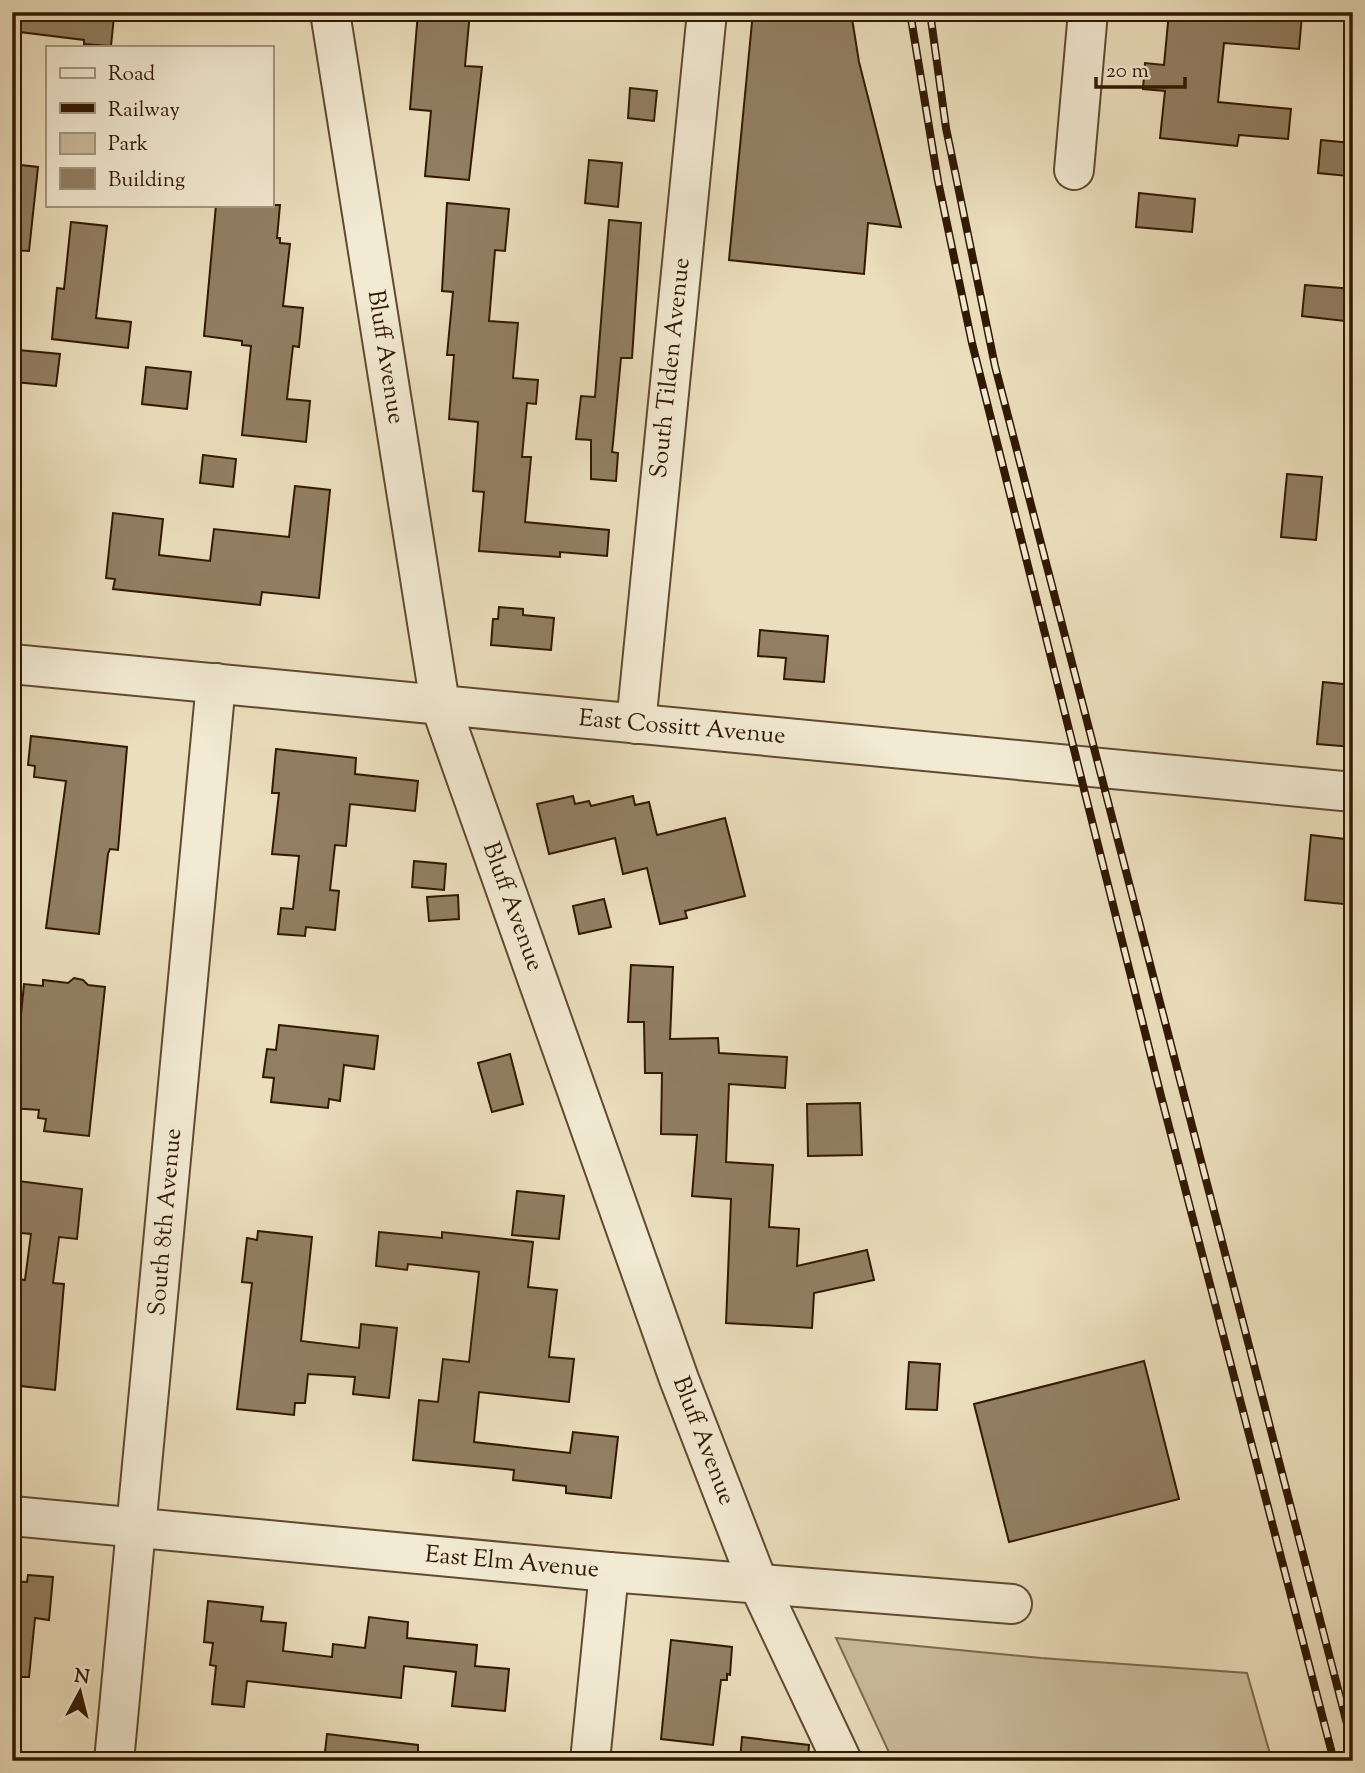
<svg xmlns="http://www.w3.org/2000/svg" width="1365" height="1773" font-family="'Sorts Mill Goudy',serif">
<rect width="100%" height="100%" fill="#ebdebc"/>
<filter id="stains"><feTurbulence type="fractalNoise" baseFrequency=".00286" numOctaves="4"/><feColorMatrix values="0 0 0 0 .2 0 0 0 0 .09 0 0 0 0 .02 0 0 0 .5 -.17"/></filter>
<radialGradient id="worn" r=".72"><stop offset=".6" stop-color="#630" stop-opacity="0"/><stop offset="1" stop-color="#630" stop-opacity=".3"/></radialGradient>
<!-- green -->
<path fill="#cbbc9d" stroke="#7e6a50" stroke-width="2" d="M 836,1638 L 1041,1658 L 1247,1673 L 1272,1761 L 893,1761 Z"/>
<!-- building -->
<g fill="#927f63" stroke="#311803" stroke-width="2">
<path d="M 12,12 L 114,16 L 111,46 L 84,44 L 84,40 L 12,31 Z"/>
<path d="M 418,12 L 470,12 L 465,66 L 482,67 L 469,180 L 425,176 L 431,111 L 410,109 Z"/>
<path d="M 753,12 L 851,12 L 859,62 L 901,227 L 868,223 L 864,274 L 729,260 Z"/>
<path d="M 1169,12 L 1302,15 L 1299,49 L 1224,43 L 1218,102 L 1291,109 L 1288,139 L 1239,135 L 1237,146 L 1160,138 L 1165,91 L 1143,89 L 1145,63 L 1164,65 Z"/>
<path d="M 630,88 L 657,91 L 654,121 L 628,118 Z"/>
<path d="M 1321,140 L 1351,143 L 1348,176 L 1318,173 Z"/>
<path d="M 589,160 L 622,163 L 618,207 L 585,203 Z"/>
<path d="M 12,164 L 38,167 L 29,251 L 12,250 Z"/>
<path d="M 1139,193 L 1195,199 L 1192,232 L 1136,227 Z"/>
<path d="M 447,203 L 509,209 L 505,251 L 495,250 L 489,321 L 518,323 L 513,378 L 538,380 L 536,404 L 527,403 L 522,457 L 531,457 L 525,522 L 609,530 L 607,556 L 560,552 L 560,557 L 479,551 L 484,492 L 473,491 L 478,422 L 449,419 L 454,355 L 447,355 L 453,292 L 442,291 Z"/>
<path d="M 216,205 L 280,205 L 277,238 L 280,238 L 280,243 L 290,244 L 283,306 L 303,308 L 299,347 L 293,346 L 287,399 L 310,401 L 306,442 L 242,435 L 251,346 L 242,345 L 242,341 L 204,336 Z"/>
<path d="M 609,220 L 641,223 L 632,358 L 621,358 L 613,443 L 612,452 L 618,453 L 616,481 L 591,479 L 591,440 L 576,439 L 581,396 L 595,397 Z"/>
<path d="M 71,222 L 107,226 L 96,318 L 131,322 L 128,348 L 52,339 L 57,288 L 64,289 Z"/>
<path d="M 1305,285 L 1353,289 L 1353,322 L 1302,316 Z"/>
<path d="M 18,350 L 60,354 L 56,386 L 15,382 Z"/>
<path d="M 146,367 L 191,372 L 187,409 L 142,404 Z"/>
<path d="M 203,455 L 236,459 L 233,487 L 200,483 Z"/>
<path d="M 1287,474 L 1322,477 L 1316,540 L 1281,537 Z"/>
<path d="M 295,486 L 330,490 L 319,598 L 262,592 L 260,605 L 113,589 L 115,579 L 106,578 L 113,513 L 163,519 L 159,555 L 210,561 L 214,529 L 289,537 Z"/>
<path d="M 499,607 L 523,609 L 523,615 L 554,618 L 551,650 L 491,645 L 493,619 L 498,619 Z"/>
<path d="M 760,630 L 828,636 L 824,682 L 784,679 L 786,658 L 758,656 Z"/>
<path d="M 1323,682 L 1353,685 L 1353,747 L 1317,744 Z"/>
<path d="M 31,736 L 127,747 L 118,850 L 110,849 L 108,854 L 99,934 L 46,928 L 66,781 L 34,777 L 35,766 L 28,765 Z"/>
<path d="M 276,749 L 356,758 L 355,774 L 418,781 L 415,811 L 350,804 L 346,846 L 335,845 L 330,890 L 339,891 L 335,930 L 306,927 L 305,936 L 278,934 L 281,908 L 293,909 L 299,856 L 272,854 L 279,793 L 272,793 Z"/>
<path d="M 573,796 L 575,804 L 589,801 L 591,806 L 633,796 L 635,805 L 649,802 L 657,835 L 725,818 L 745,896 L 685,911 L 687,918 L 660,924 L 647,868 L 623,874 L 615,838 L 549,854 L 537,804 Z"/>
<path d="M 1311,835 L 1353,840 L 1353,905 L 1305,900 Z"/>
<path d="M 414,861 L 446,864 L 444,890 L 412,887 Z"/>
<path d="M 458,895 L 459,919 L 429,921 L 427,897 Z"/>
<path d="M 604,899 L 611,927 L 579,934 L 573,906 Z"/>
<path d="M 631,965 L 673,967 L 670,1039 L 718,1038 L 719,1053 L 787,1057 L 785,1088 L 729,1084 L 726,1162 L 773,1165 L 769,1227 L 799,1229 L 797,1266 L 867,1250 L 874,1280 L 814,1293 L 812,1328 L 726,1323 L 731,1199 L 692,1196 L 697,1135 L 661,1134 L 662,1073 L 645,1073 L 644,1022 L 628,1022 Z"/>
<path d="M 74,978 L 83,980 L 88,985 L 105,987 L 89,1136 L 44,1131 L 46,1119 L 38,1118 L 39,1110 L 12,1108 L 24,984 L 43,986 L 43,980 L 68,983 Z"/>
<path d="M 279,1025 L 378,1036 L 374,1069 L 344,1065 L 340,1101 L 329,1099 L 328,1108 L 271,1102 L 274,1078 L 263,1077 L 267,1049 L 276,1050 Z"/>
<path d="M 510,1054 L 523,1104 L 492,1112 L 478,1063 Z"/>
<path d="M 860,1103 L 862,1155 L 808,1156 L 807,1104 Z"/>
<path d="M 18,1181 L 82,1189 L 77,1239 L 59,1237 L 53,1283 L 64,1284 L 55,1390 L 12,1385 L 12,1278 L 25,1280 L 31,1234 L 12,1232 L 12,1190 L 17,1190 Z"/>
<path d="M 517,1191 L 564,1196 L 559,1239 L 512,1235 Z"/>
<path d="M 258,1231 L 312,1237 L 301,1341 L 359,1348 L 361,1324 L 397,1328 L 389,1398 L 353,1394 L 355,1377 L 308,1374 L 305,1403 L 295,1403 L 294,1415 L 237,1409 L 252,1283 L 242,1282 L 247,1238 L 257,1240 Z"/>
<path d="M 379,1232 L 442,1238 L 442,1232 L 533,1242 L 528,1287 L 557,1290 L 549,1357 L 574,1359 L 569,1402 L 479,1392 L 474,1442 L 570,1453 L 573,1432 L 618,1437 L 611,1498 L 566,1493 L 566,1486 L 513,1480 L 514,1470 L 413,1460 L 419,1400 L 438,1402 L 443,1359 L 469,1362 L 479,1272 L 408,1264 L 407,1270 L 376,1266 Z"/>
<path d="M 1144,1361 L 1179,1499 L 1009,1542 L 974,1404 Z"/>
<path d="M 909,1362 L 940,1364 L 937,1410 L 906,1409 Z"/>
<path d="M 28,1575 L 53,1577 L 49,1620 L 35,1618 L 29,1677 L 12,1677 L 12,1581 L 27,1582 Z"/>
<path d="M 208,1601 L 263,1607 L 261,1621 L 286,1623 L 283,1651 L 332,1657 L 333,1644 L 365,1648 L 369,1617 L 408,1622 L 407,1638 L 477,1645 L 475,1666 L 509,1669 L 505,1711 L 452,1706 L 456,1672 L 404,1666 L 401,1698 L 247,1681 L 244,1707 L 212,1704 L 216,1666 L 210,1665 L 213,1643 L 204,1642 Z"/>
<path d="M 671,1640 L 732,1647 L 730,1675 L 727,1674 L 727,1680 L 721,1680 L 713,1745 L 661,1739 Z"/>
<path d="M 327,1734 L 418,1745 L 418,1761 L 324,1761 Z"/>
<path d="M 742,1737 L 809,1745 L 808,1761 L 740,1761 Z"/>
</g>
<g fill="none" stroke-linecap="round" stroke-linejoin="round">
<!-- minor casing -->
<g stroke="#604a31" stroke-width="42">
<g id="minor">
<path d="M 330,12 L 440,704 L 679,1379 L 758,1583 L 842,1761"/>
<path d="M 1074,170 L 1088,12"/>
<path d="M 12,664 L 1353,792"/>
<path d="M 636,724 L 707,12"/>
<path d="M 12,1516 L 609,1572 L 1012,1604"/>
<path d="M 114,1761 L 216,683"/>
<path d="M 590,1761 L 609,1572"/>
</g>
</g>
<!-- minor -->
<use href="#minor" stroke="#f2ead3" stroke-width="38"/>
<!-- rail casing -->
<g stroke="#311803" stroke-width="8">
<g id="rail">
<path d="M 910,12 L 938,181 L 972,343 L 1161,1096 L 1334,1761"/>
<path d="M 930,12 L 946,128 L 995,366 L 1353,1747"/>
</g>
</g>
<!-- rail -->
<use href="#rail" stroke="#f2ead3" stroke-width="5" stroke-dasharray="16" stroke-linecap="butt"/>
</g>
<g text-anchor="middle" dominant-baseline="central" stroke-width="5" stroke-linejoin="round" paint-order="stroke">
<!-- street labels -->
<g font-size="24" fill="#311803" stroke="#f2ead3">
<text transform="translate(385 357) rotate(81)">Bluff Avenue</text>
<text transform="translate(671 368) rotate(-84)">South Tilden Avenue</text>
<text transform="translate(682 728) rotate(5)">East Cossitt Avenue</text>
<text transform="translate(512 907) rotate(70)">Bluff Avenue</text>
<text transform="translate(166 1222) rotate(-85)">South 8th Avenue</text>
<text transform="translate(703 1441) rotate(69)">Bluff Avenue</text>
<text transform="translate(512 1563) rotate(5)">East Elm Avenue</text>
</g>
</g>
<!-- margin -->
<rect width="1365" height="1773" fill="none" stroke="#ebdebc" stroke-width="42"/>
<rect x="14" y="14" width="1337" height="1745" fill="none" stroke="#311803" stroke-width="3.5"/>
<rect x="21" y="21" width="1323" height="1731" fill="none" stroke="#311803" stroke-width="2"/>
<!-- legend -->
<rect x="46" y="46" width="228" height="161" fill="#f2ead3" stroke="#a59680" stroke-width="2"/>
<rect x="60" y="68" width="35" height="10" fill="#f2ead3" stroke="#a59680" stroke-width="2"/>
<text x="108" y="80" font-size="21" fill="#311803">Road</text>
<rect x="60" y="103" width="35" height="10" fill="#311803" stroke="#a59680" stroke-width="2"/>
<text x="108" y="116" font-size="21" fill="#311803">Railway</text>
<rect x="60" y="133" width="35" height="21" fill="#cbbc9d" stroke="#a59680" stroke-width="2"/>
<text x="108" y="150" font-size="21" fill="#311803">Park</text>
<rect x="60" y="168" width="35" height="21" fill="#927f63" stroke="#a59680" stroke-width="2"/>
<text x="108" y="186" font-size="21" fill="#311803">Building</text>
<!-- north arrow -->
<g transform="translate(80 1692) rotate(7)" stroke="#f2ead3" stroke-width="5" paint-order="stroke">
<path d="M0-5L12 26L0 18L-12 26Z" fill="#311803"/>
<text y="-10" font-size="19" font-weight="bold" text-anchor="middle" fill="#311803">N</text>
</g>
<!-- scale -->
<path d="M1096 77v10h89v-10" fill="none" stroke="#311803" stroke-width="3.5"/>
<text x="1106" y="77" font-size="21" fill="#311803" stroke="#f2ead3" stroke-width="5" paint-order="stroke">20 m</text>
<rect width="100%" height="100%" filter="url(#stains)"/>
<rect width="100%" height="100%" fill="url(#worn)"/>
</svg>
